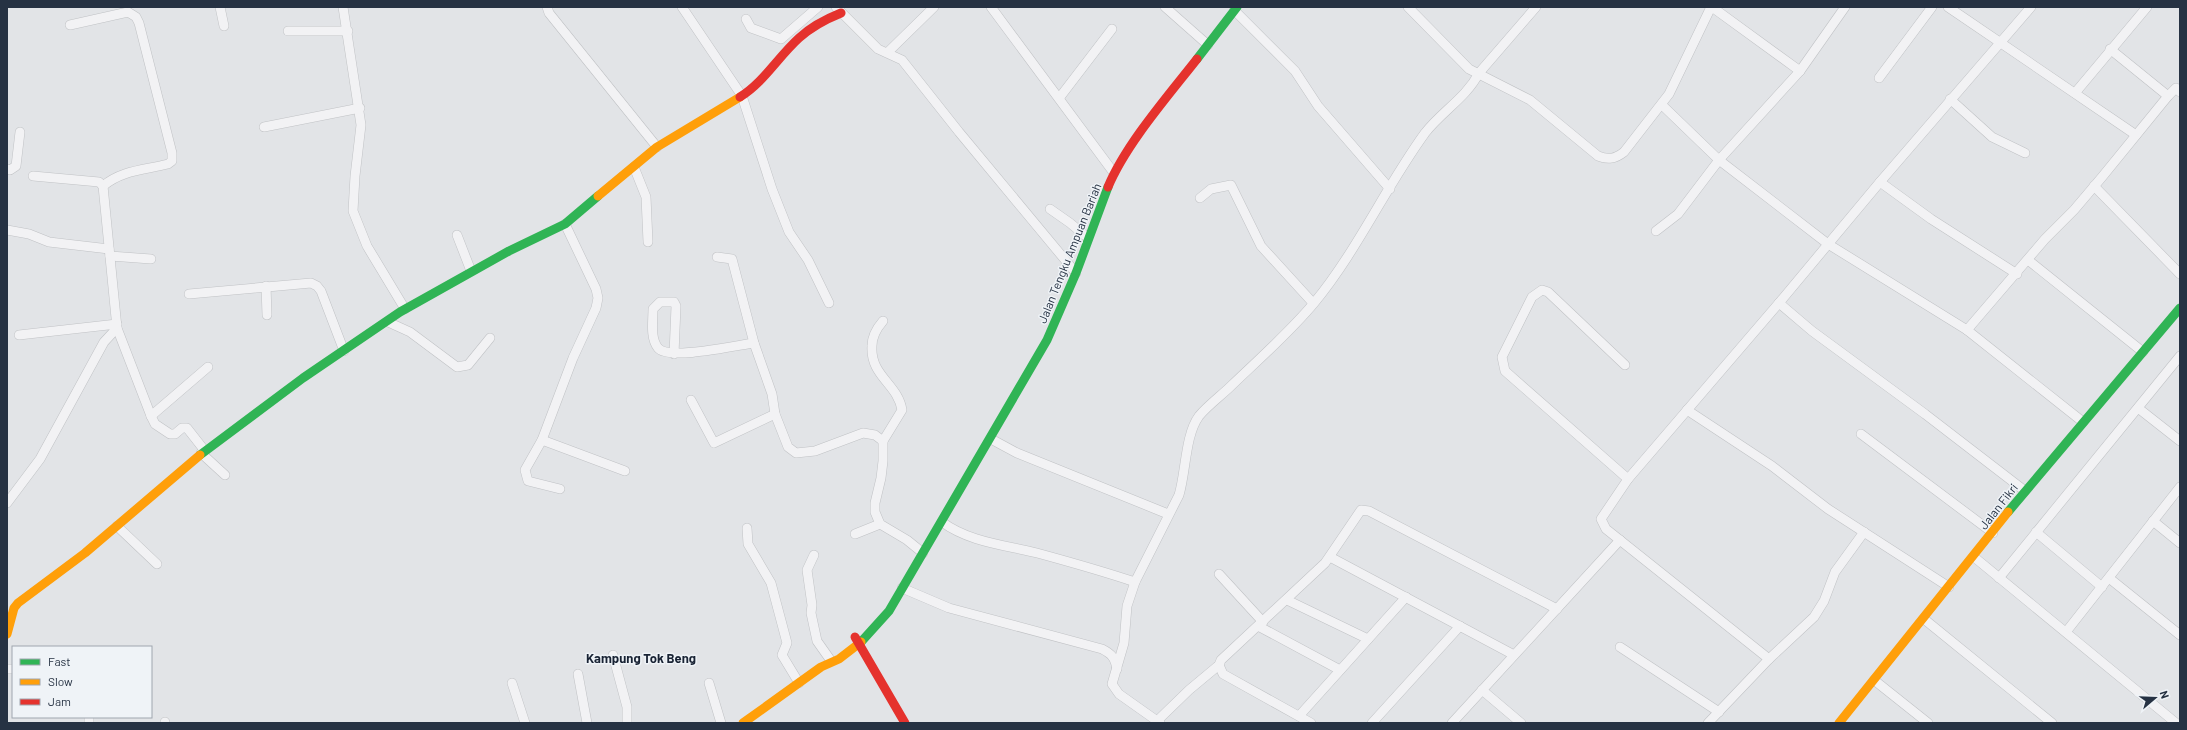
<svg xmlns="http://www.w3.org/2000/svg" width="2187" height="730" font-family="Barlow,sans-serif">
<rect width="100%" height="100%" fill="#e2e4e7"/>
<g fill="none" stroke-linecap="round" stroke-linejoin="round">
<!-- street casing -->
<g stroke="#c0c2c5" stroke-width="10">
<g id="street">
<path d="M 220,7 L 224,26"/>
<path d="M 343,7 L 361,125 L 355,176 L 353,211 L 367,246 L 405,309"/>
<path d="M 547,7 L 549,13 L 657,147"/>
<path d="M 682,7 L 742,96 L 772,189 L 789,232 L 808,260 L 829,303"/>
<path d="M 836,7 L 878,49 L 902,60 L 959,132 L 1076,273"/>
<path d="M 991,7 L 1114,173"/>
<path d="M 1165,7 L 1208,45"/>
<path d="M 1408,7 L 1469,69 L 1530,100 L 1598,156 C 1608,160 1615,159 1624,152 L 1669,94 L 1711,7"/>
<path d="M 1712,7 L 1800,71"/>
<path d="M 1948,7 L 2136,135"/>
<path d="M 1234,10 L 1295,71 L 1318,106 L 1390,189"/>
<path d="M 746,19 L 751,28 L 781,39 L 818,7"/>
<path d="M 70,25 L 128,12 L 136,17 L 139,23 L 172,153 L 172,161 L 168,164 C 145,170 122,170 103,186"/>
<path d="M 288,31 L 348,31"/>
<path d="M 2110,49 L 2168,96"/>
<path d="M 888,52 L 934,7"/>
<path d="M 1879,78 L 1932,7"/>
<path d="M 2075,93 L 2147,7"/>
<path d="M 1060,97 L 1112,29"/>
<path d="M 1950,99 L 1992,137 L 2025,153"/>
<path d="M 1662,105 L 1719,160 L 1828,244 L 1967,330 L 2083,422"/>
<path d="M 264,127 L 360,108"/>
<path d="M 634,167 L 646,197 L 648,242"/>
<path d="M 7,169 L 10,170 L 16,166 L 20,132"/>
<path d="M 33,176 L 99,182 L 103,186 L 117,328 L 151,416 L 155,424 L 170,434 L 175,434 L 182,428 L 187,428 L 205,451"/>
<path d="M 1880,182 L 1931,219 L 2017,274"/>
<path d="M 2094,186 L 2180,274"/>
<path d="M 1200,198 L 1211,189 L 1231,185 L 1261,246 L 1313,303"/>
<path d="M 1050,209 L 1070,223 L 1088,238"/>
<path d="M 7,230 L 29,234 L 49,242 L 109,249"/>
<path d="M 1656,231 L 1678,214 L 1719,160 L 1800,71 L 1845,7"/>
<path d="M 457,235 L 471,271"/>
<path d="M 110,256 L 151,259"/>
<path d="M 717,257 L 732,259 L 754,343 L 772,394 L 775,414 L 788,447 L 796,453 L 815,451 L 863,433 L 875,435 L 883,441"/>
<path d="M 2028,260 L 2143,352"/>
<path d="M 266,286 L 267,315"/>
<path d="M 189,294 L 311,283 L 317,286 L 321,291 L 344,351"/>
<path d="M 1779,303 L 1812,331 L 1925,414 L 2025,491"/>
<path d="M 883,321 C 876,329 872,336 872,346 C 870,376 898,384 902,410 L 883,441 L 883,461 L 881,478 L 875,503 L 875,512 L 880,524 L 907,540 L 923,553"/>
<path d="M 388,322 L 410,332 L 457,367 L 468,365 L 490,338"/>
<path d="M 1967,330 L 2045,239 L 2074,210 L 2102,177 L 2168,96 L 2176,88 L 2180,92"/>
<path d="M 19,335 L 117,324"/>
<path d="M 674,354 L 676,306 L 674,302 L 660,302 L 653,309 C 653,321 650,338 658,348 C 669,361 738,345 754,343"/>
<path d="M 1625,365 L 1548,292 L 1542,290 L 1532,297 L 1502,357 L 1505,371 L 1628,479"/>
<path d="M 691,400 L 714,443 L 775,414"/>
<path d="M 2138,408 L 2180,441"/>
<path d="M 1687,410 L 1772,466 L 1828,509 L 1949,587"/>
<path d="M 151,416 L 208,367"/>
<path d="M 1861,434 L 1993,533"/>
<path d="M 991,439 L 1017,453 L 1168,514"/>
<path d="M 542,440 L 625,471"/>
<path d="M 201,453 L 225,475"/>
<path d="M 560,489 L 528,481 L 525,470 L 542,440 L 573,358 L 596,308 L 598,298 L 596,289 L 565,224"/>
<path d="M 7,503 L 40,459 L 104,342 L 117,328"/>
<path d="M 2153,521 L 2180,543"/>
<path d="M 942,522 C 969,542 1005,545 1037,553 C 1070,562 1102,571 1135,582"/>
<path d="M 117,526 L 157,564"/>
<path d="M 747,528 L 748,544 L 771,583 L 787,643 L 782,655 L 799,683"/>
<path d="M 2036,532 L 2102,587"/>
<path d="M 855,534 L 880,524"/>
<path d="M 814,555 L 807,570 L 812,605 L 811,613 L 817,641 L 829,658"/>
<path d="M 1330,557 L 1514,655"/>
<path d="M 1974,557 L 2176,723"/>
<path d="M 1219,574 L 1263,622"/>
<path d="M 1999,578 L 2180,356"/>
<path d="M 2109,578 L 2180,635"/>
<path d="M 902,588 L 949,608 L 1102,649 C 1112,654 1115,658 1117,669"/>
<path d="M 1287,600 L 1368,639"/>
<path d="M 1924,619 L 2052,723"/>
<path d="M 1258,626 L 1340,670"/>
<path d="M 2066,632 L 2180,487"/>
<path d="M 1620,647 L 1719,712"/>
<path d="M 613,655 L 627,707 L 627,723"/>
<path d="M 1769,659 L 1606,529 L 1601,519 L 1628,479 L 1779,303 L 1880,182 L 2031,7"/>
<path d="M 7,669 L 13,669"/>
<path d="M 578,674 L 587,723"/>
<path d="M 1874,680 L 1928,723"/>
<path d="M 512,683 L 525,723"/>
<path d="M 709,683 L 721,723"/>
<path d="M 1482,690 L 1521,723"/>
<path d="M 1299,716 L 1406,597"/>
<path d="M 89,717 L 89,723"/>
<path d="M 1157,721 L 1189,690 L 1219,665"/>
<path d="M 165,723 L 165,722"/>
<path d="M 1160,723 L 1119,694 L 1112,684 L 1124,643 L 1127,606 L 1135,582 L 1179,495 C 1186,472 1185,435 1199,416 C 1208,405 1222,395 1232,385 C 1260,358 1289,333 1314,303 C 1357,251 1385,188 1425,133 C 1442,111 1466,98 1479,73 L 1536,7"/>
<path d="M 1311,723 L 1223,674 L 1219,665 L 1221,660 L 1325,563 L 1361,510 L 1369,511 L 1557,609"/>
<path d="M 1372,723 L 1460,626"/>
<path d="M 1452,723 L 1620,540"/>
<path d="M 1708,723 L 1769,659 L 1814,617 L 1824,601 L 1835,572 L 1864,532"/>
</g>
</g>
<!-- street -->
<use href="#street" stroke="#f2f2f4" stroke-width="9"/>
<!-- fast -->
<g stroke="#30b455" stroke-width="9">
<path d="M 1197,59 L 1237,7"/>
<path d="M 200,455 L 303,378 L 400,312 L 509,251 L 565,224 L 598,196"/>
<path d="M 2008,512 L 2180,308"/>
<path d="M 861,642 L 889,611 L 1047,340 L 1076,273 L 1108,187"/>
</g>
<!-- slow -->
<g stroke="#ff9f0a" stroke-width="9">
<path d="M 598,196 L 657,147 L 740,97"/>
<path d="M 7,634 L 14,608 L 18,603 L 85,553 L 200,455"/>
<path d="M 743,723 L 821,667 L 839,659 L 861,642"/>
<path d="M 1839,723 L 2008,512"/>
</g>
<!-- jam -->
<g stroke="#e5322d" stroke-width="9">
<path d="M 740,97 C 764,82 778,57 799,38 C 811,27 826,19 841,13"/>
<path d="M 1108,187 C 1126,144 1168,96 1197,59"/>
<path d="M 855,637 L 905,723"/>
</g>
</g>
<g text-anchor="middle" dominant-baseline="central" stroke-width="3" stroke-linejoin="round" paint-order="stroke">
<!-- street labels -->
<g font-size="12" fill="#263243" stroke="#eff3f7">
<text transform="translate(1069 253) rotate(-68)">Jalan Tengku Ampuan Bariah</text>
<text transform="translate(1998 506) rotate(-52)">Jalan Fikri</text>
</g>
<!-- neighbourhood labels -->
<g font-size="13" font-weight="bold" fill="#192334" stroke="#eff3f7">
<text x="641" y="658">Kampung Tok Beng</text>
</g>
</g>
<!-- border -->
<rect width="2187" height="730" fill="none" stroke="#263243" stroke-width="16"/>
<!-- legend -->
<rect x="12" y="646" width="140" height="72" fill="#eff3f7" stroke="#9fa6af"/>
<rect x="20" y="659" width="20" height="6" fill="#30b455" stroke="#9fa6af"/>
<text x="48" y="666" font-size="12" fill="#263243">Fast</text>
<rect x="20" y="679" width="20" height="6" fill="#ff9f0a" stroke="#9fa6af"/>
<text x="48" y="686" font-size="12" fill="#263243">Slow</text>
<rect x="20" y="699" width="20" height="6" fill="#e5322d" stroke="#9fa6af"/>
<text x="48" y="706" font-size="12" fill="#263243">Jam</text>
<!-- north arrow -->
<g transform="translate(2155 698) rotate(71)" stroke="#eff3f7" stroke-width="3" paint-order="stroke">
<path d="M0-3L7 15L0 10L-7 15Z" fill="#263243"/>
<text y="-6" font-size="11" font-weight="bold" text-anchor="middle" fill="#263243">N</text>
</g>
</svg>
